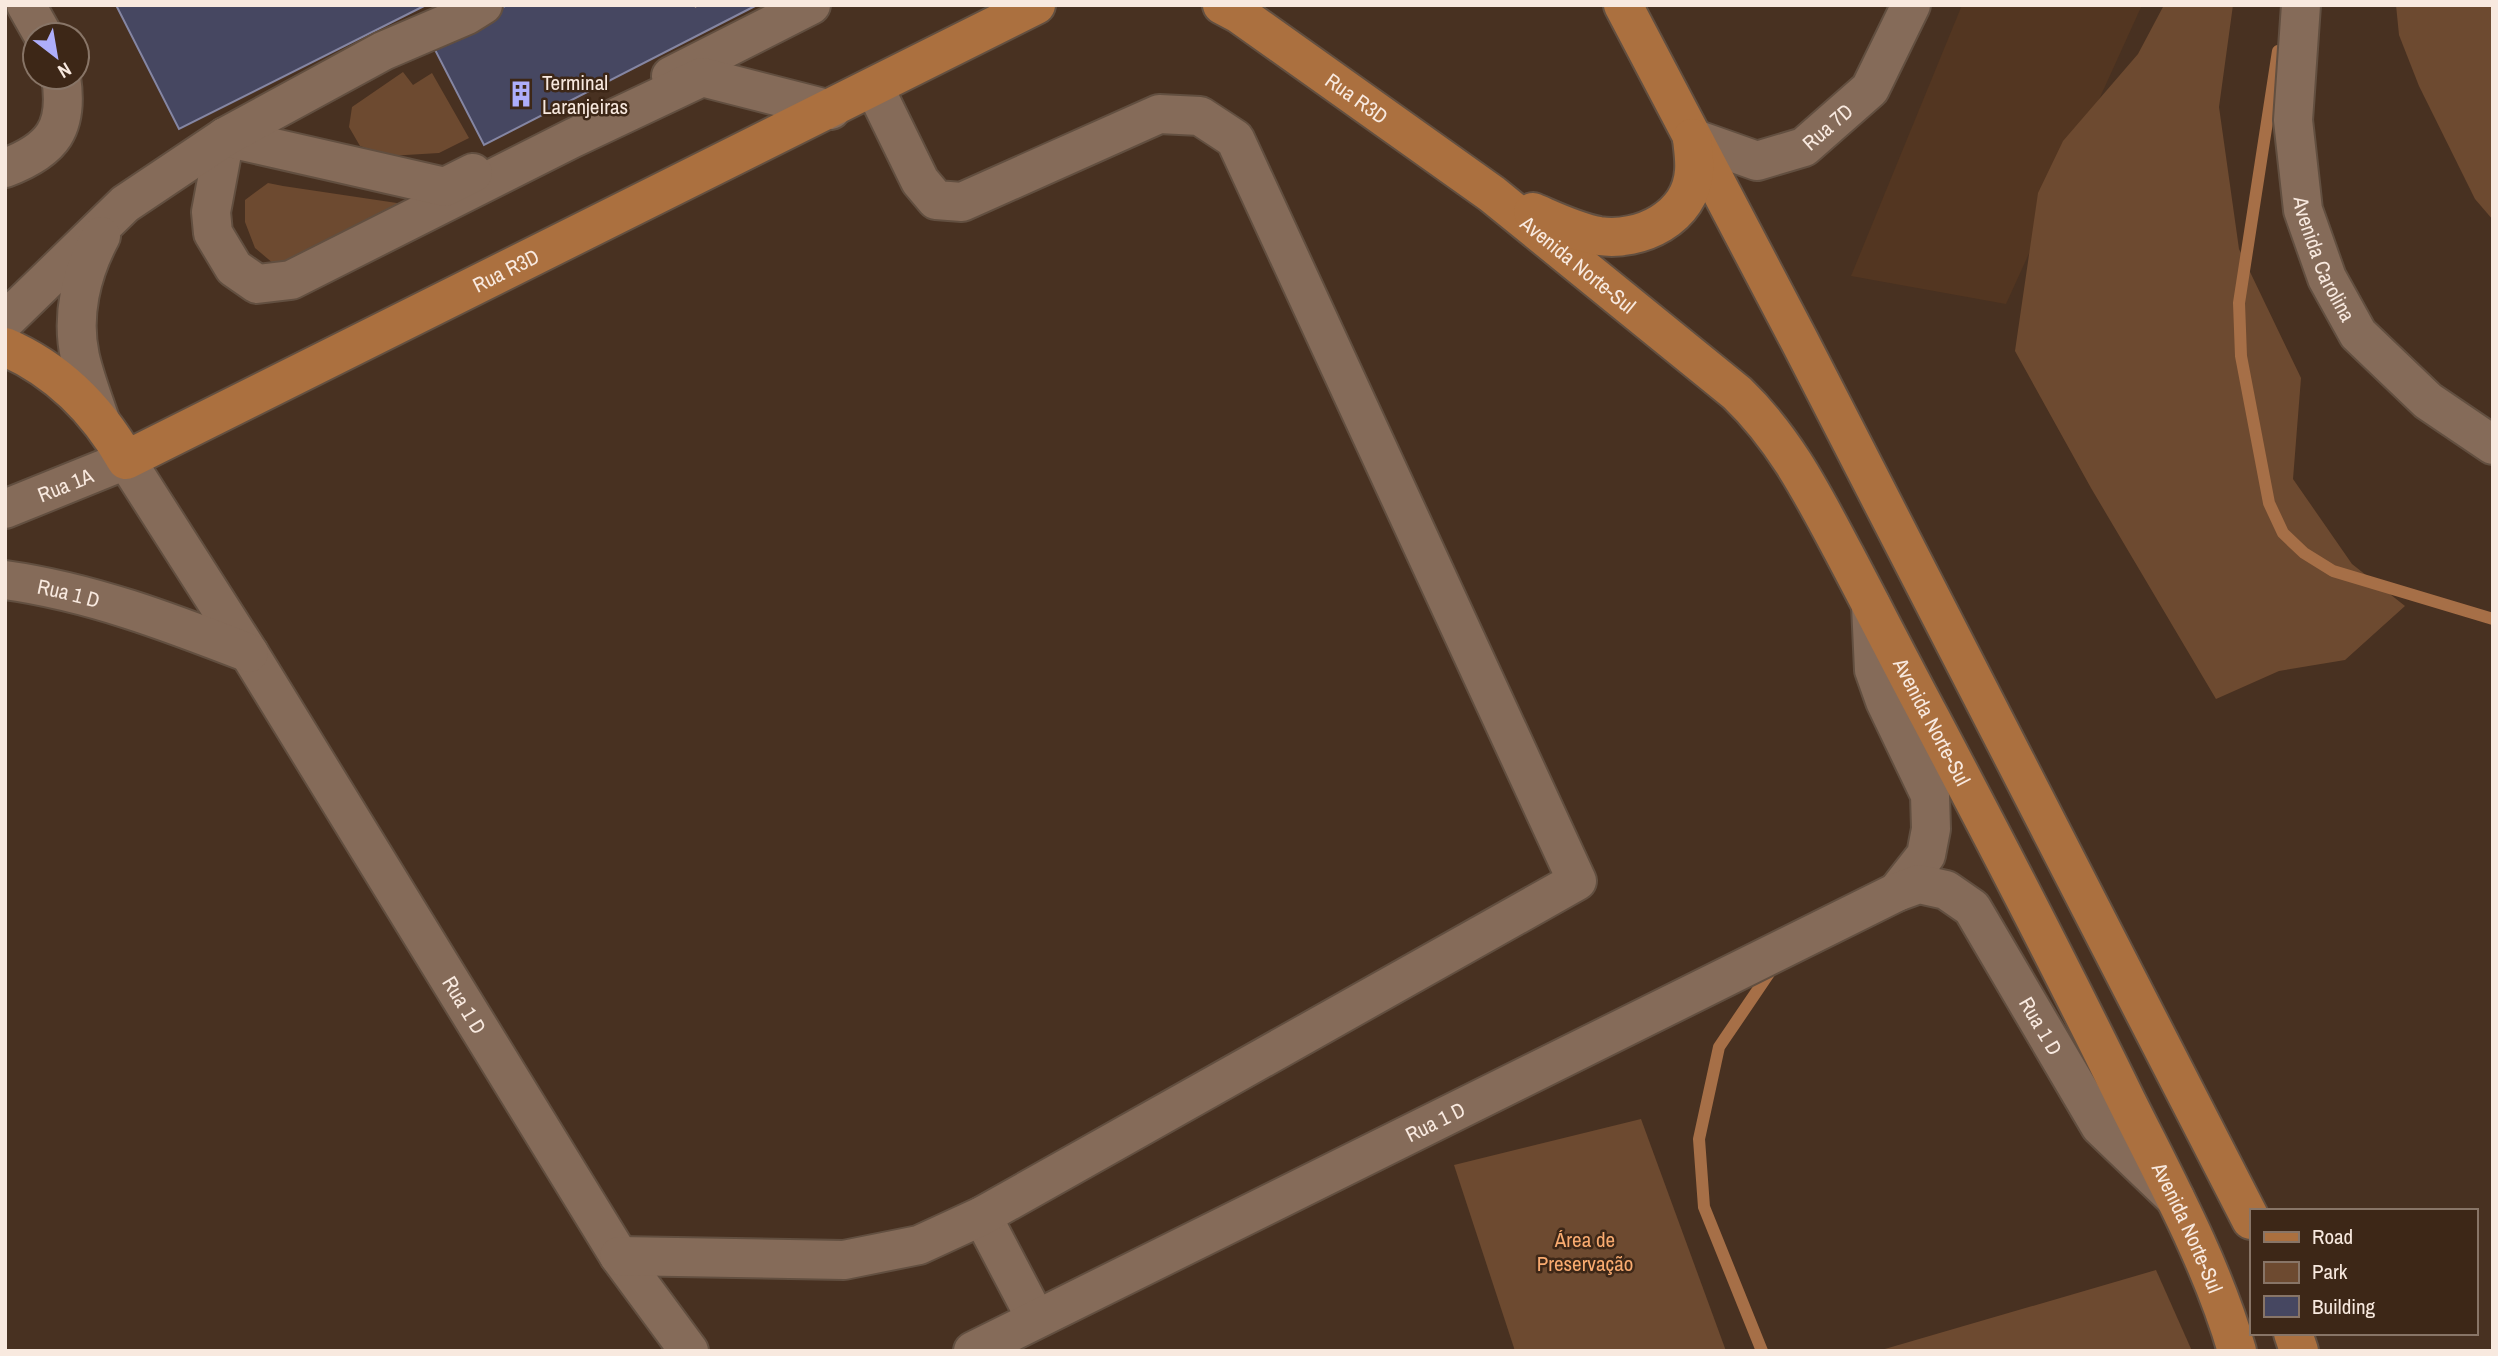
<svg xmlns="http://www.w3.org/2000/svg" width="2498" height="1356" font-family="'Archivo Narrow',sans-serif">
<rect width="100%" height="100%" fill="#483121"/>
<!-- built -->
<path fill="#533621" d="M 1962,5 L 2142,5 L 2006,304 L 1851,276 Z"/>
<!-- green -->
<g fill="#6d4a30">
<path d="M 2164,5 L 2233,5 L 2219,107 L 2239,249 L 2301,378 L 2293,479 L 2352,564 L 2405,606 L 2345,660 L 2279,671 L 2216,699 L 2091,488 L 2015,351 L 2038,193 L 2063,141 L 2138,54 Z"/>
<path d="M 2396,5 L 2493,5 L 2493,220 L 2475,199 L 2419,86 L 2399,35 Z"/>
<path d="M 403,72 L 413,85 L 432,73 L 469,138 L 439,153 L 389,156 L 360,146 L 349,127 L 352,107 Z"/>
<path d="M 268,183 L 283,186 L 417,206 L 311,267 L 274,264 L 255,248 L 245,222 L 245,200 Z"/>
<path d="M 1641,1119 L 1726,1351 L 1515,1351 L 1454,1165 Z"/>
<path d="M 2156,1270 L 2192,1351 L 1878,1351 Z"/>
</g>
<g fill="none" stroke-linecap="round" stroke-linejoin="round">
<!-- stream -->
<g stroke="#a66f47" stroke-width="12">
<path d="M 2278,51 L 2239,303 L 2241,356 L 2269,503 L 2283,533 L 2304,553 L 2333,571 L 2493,619"/>
<path d="M 1762,1351 L 1704,1207 L 1699,1139 L 1719,1047 L 1774,966"/>
</g>
</g>
<!-- building -->
<g fill="#464761" stroke="#8586a3" stroke-width="2">
<path d="M 116,5 L 426,5 L 179,129 Z"/>
<path d="M 507,5 L 757,5 L 484,145 L 432,44 Z"/>
</g>
<g fill="none" stroke-linecap="round" stroke-linejoin="round">
<!-- minor casing -->
<g stroke="#624f40" stroke-width="42">
<g id="minor">
<path d="M 26,5 L 43,35"/>
<path id="s1" d="M 2301,5 L 2293,120 L 2303,210 L 2327,278 L 2358,334 L 2428,401 L 2493,445"/>
<path d="M 671,76 L 811,5"/>
<path d="M 225,137 L 211,212 L 213,233 L 234,268 L 257,284 L 291,280 L 573,138 L 702,77 L 831,110"/>
<path d="M 225,137 L 445,187 L 473,173"/>
<path id="s2" d="M 1692,138 L 1757,161 L 1804,147 L 1870,89 L 1911,5"/>
<path d="M 5,168 C 53,150 69,128 61,77"/>
<path d="M 5,321 L 125,204 L 225,137 L 383,51 L 467,15 L 483,5"/>
<path d="M 100,420 C 93,399 85,379 80,357 C 71,316 81,273 101,236"/>
<path id="s3" d="M 5,509 L 126,460 L 249,653 L 619,1256 L 689,1351"/>
<path id="s4" d="M 5,580 C 91,592 169,622 249,653"/>
<path d="M 1871,605 L 1874,670 L 1885,701 L 1930,795 L 1931,829 L 1926,855 L 1897,892"/>
<path d="M 982,1216 L 1036,1319"/>
<path d="M 619,1256 L 844,1260 L 919,1245 L 982,1216 L 1577,881 L 1235,139 L 1200,116 L 1159,114 L 962,202 L 936,200 L 920,181 L 874,87"/>
<path id="s5" d="M 973,1351 L 1897,892 L 1919,884 L 1946,890 L 1972,908 L 2100,1126 L 2175,1198"/>
</g>
</g>
<!-- major casing -->
<g stroke="#624f40" stroke-width="42">
<g id="major">
<path id="s6" d="M 1222,5 L 1239,14 L 1492,194 L 1737,393 C 1786,440 1814,497 1845,555 C 1874,610 1902,665 1931,719 C 1998,846 2064,973 2127,1102 C 2167,1182 2212,1264 2237,1351"/>
<path d="M 1623,5 L 1799,340 L 2251,1220"/>
<path d="M 1533,212 C 1554,221 1576,232 1599,236 C 1640,242 1691,218 1694,171 C 1695,160 1693,149 1692,138"/>
<path id="s7" d="M 5,347 C 58,370 98,411 126,460 L 1036,5"/>
<path d="M 2293,1333 L 2299,1351"/>
</g>
</g>
<!-- path -->
<path stroke="#998679" stroke-width="4.5" stroke-dasharray="2 5" stroke-linecap="butt" d="M 696,5 L 698,8"/>
<!-- minor -->
<use href="#minor" stroke="#856b59" stroke-width="38"/>
<!-- major -->
<use href="#major" stroke="#ab703f" stroke-width="38"/>
</g>
<!-- icons -->
<defs>
<g id="building-bare" transform="scale(2.1)"><path d="M-4-6H4V6H1V3H-1V6H-4ZM-2.5-4.3h1.7v1.8h-1.7ZM.8-4.3h1.7v1.8H.8ZM-2.5-1h1.7V.8h-1.7ZM.8-1h1.7V.8H.8Z" fill="#aeaefb" stroke="#3d2717" stroke-width="2.5" paint-order="stroke"/></g>
</defs>
<g fill-rule="evenodd">
<use href="#building-bare" x="521" y="94"/>
</g>
<g text-anchor="middle" dominant-baseline="central" stroke-width="5" stroke-linejoin="round" paint-order="stroke">
<!-- poi labels -->
<g font-size="21" fill="#f8e9df" stroke="#3d2717" text-anchor="start">
<text x="542" y="82">Terminal<tspan x="542" dy="24">Laranjeiras</tspan></text>
</g>
<!-- street labels -->
<g font-size="21" fill="#f8e9df" stroke="#3d2717">
<text stroke="none"><textPath href="#s6" startOffset="164">Rua R3D</textPath></text>
<text stroke="none"><textPath href="#s2" startOffset="149">Rua 7D</textPath></text>
<text stroke="none"><textPath href="#s1" startOffset="259">Avenida Carolina</textPath></text>
<text stroke="none"><textPath href="#s6" startOffset="441">Avenida Norte-Sul</textPath></text>
<text stroke="none"><textPath href="#s7" startOffset="593">Rua R3D</textPath></text>
<text stroke="none"><textPath href="#s3" startOffset="65">Rua 1A</textPath></text>
<text stroke="none"><textPath href="#s4" startOffset="65">Rua 1 D</textPath></text>
<text stroke="none"><textPath href="#s6" startOffset="1029">Avenida Norte-Sul</textPath></text>
<text stroke="none"><textPath href="#s3" startOffset="772">Rua 1 D</textPath></text>
<text stroke="none"><textPath href="#s5" startOffset="1251">Rua 1 D</textPath></text>
<text stroke="none"><textPath href="#s5" startOffset="516">Rua 1 D</textPath></text>
<text stroke="none"><textPath href="#s6" startOffset="1596">Avenida Norte-Sul</textPath></text>
</g>
<!-- park labels -->
<g font-size="21" fill="#f9ab70" stroke="#3d2717">
<text x="1585" y="1239">Área de<tspan x="1585" dy="24">Preservação</tspan></text>
</g>
</g>
<!-- border -->
<rect width="2498" height="1356" fill="none" stroke="#f8e9df" stroke-width="14"/>
<!-- legend -->
<rect x="2250" y="1209" width="228" height="126" fill="#3d2717" stroke="#887567" stroke-width="2"/>
<rect x="2264" y="1232" width="35" height="10" fill="#ab703f" stroke="#887567" stroke-width="2"/>
<text x="2312" y="1244" font-size="21" fill="#f8e9df">Road</text>
<rect x="2264" y="1262" width="35" height="21" fill="#6d4a30" stroke="#887567" stroke-width="2"/>
<text x="2312" y="1279" font-size="21" fill="#f8e9df">Park</text>
<rect x="2264" y="1296" width="35" height="21" fill="#464761" stroke="#887567" stroke-width="2"/>
<text x="2312" y="1314" font-size="21" fill="#f8e9df">Building</text>
<!-- north arrow -->
<g transform="translate(56 56) rotate(149)"><circle r="33" fill="#3d2717" stroke="#887567" stroke-width="2"/>
<path d="M0-5L12 26L0 18L-12 26Z" fill="#aeaefb"/>
<text y="-10" font-size="19" font-weight="bold" text-anchor="middle" fill="#f8e9df">N</text>
</g>
</svg>
